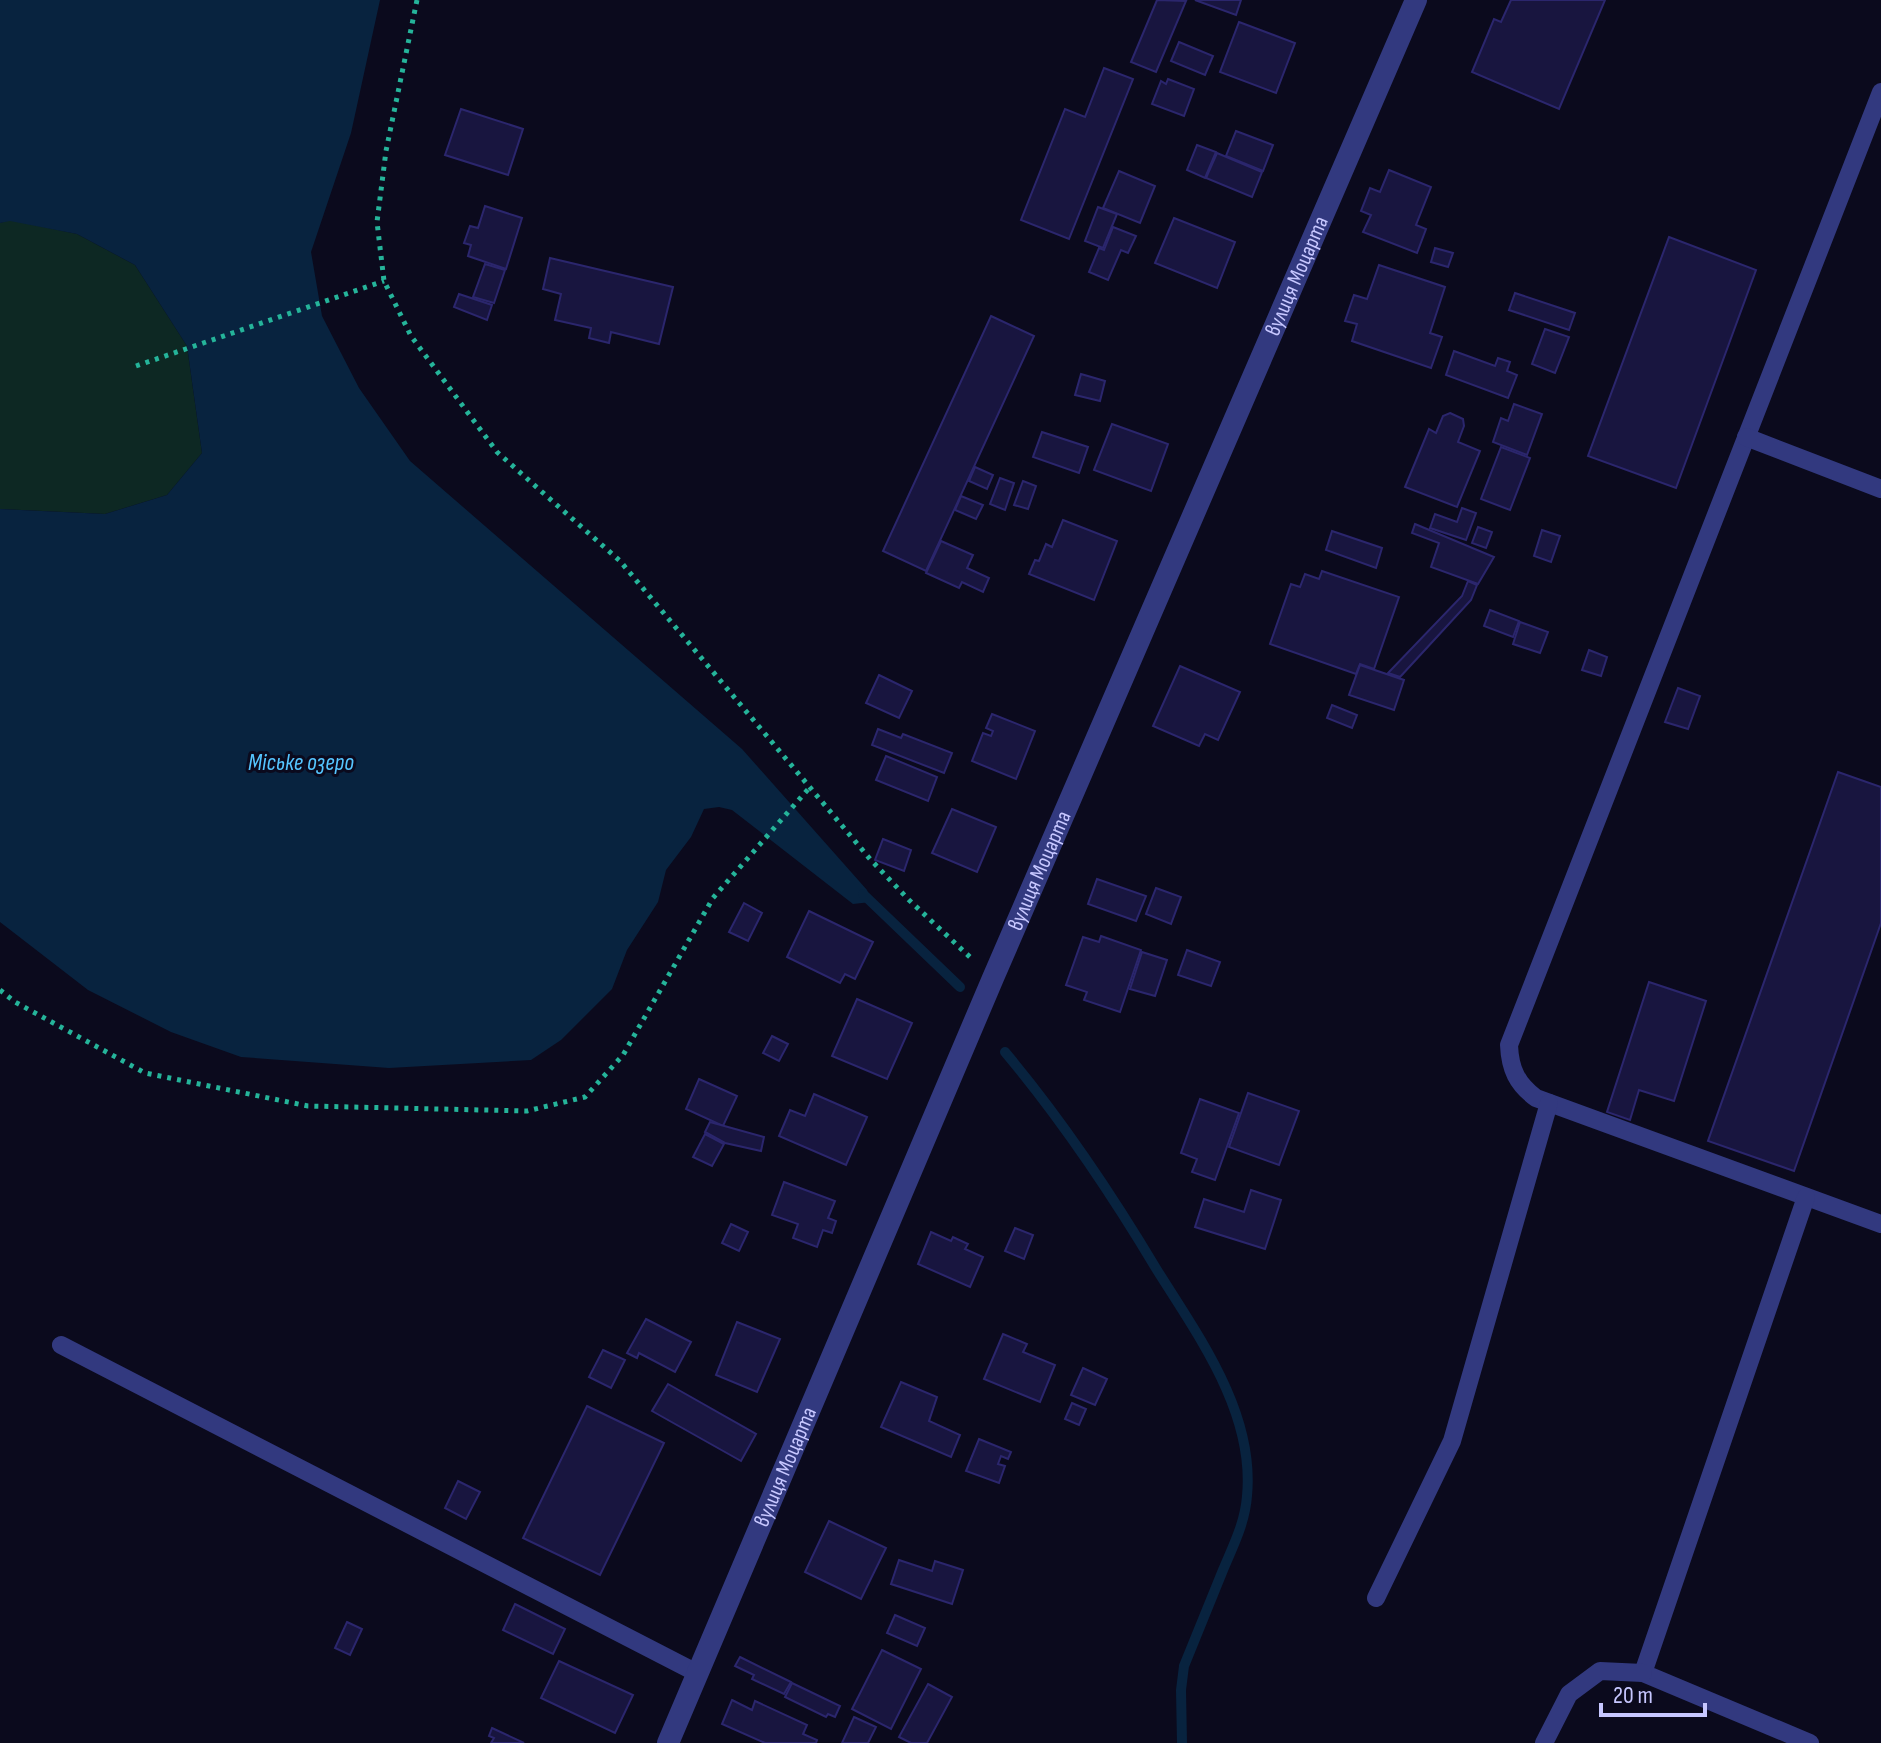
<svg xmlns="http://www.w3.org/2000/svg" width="1881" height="1743" font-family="'Sofia Sans Condensed',sans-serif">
<rect width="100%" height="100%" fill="#0b0a1d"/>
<!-- green -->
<path fill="#0d2823" d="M 10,220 L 77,234 L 135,265 L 187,346 L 202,453 L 167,495 L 105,514 L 0,509 L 0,223 Z"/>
<!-- water -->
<path fill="#08233f" d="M 0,0 L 380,0 L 351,133 L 311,252 L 322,316 L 359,388 L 410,461 L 742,749 L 867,890 L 871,902 L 853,904 L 732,810 L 719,807 L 704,809 L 691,837 L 666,870 L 658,902 L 627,950 L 612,989 L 561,1040 L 531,1060 L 389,1068 L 241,1057 L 171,1032 L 88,990 L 0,922 L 0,509 L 105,514 L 167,495 L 202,453 L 187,346 L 135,265 L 77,234 L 10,221 L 0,223 Z"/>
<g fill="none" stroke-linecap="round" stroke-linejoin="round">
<!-- stream -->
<g stroke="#08233f" stroke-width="10">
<path d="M 863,894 L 960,987"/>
<path d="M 1005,1052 C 1062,1120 1111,1193 1157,1270 C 1199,1337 1255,1413 1247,1496 C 1245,1523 1233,1546 1223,1570 C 1210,1602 1197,1634 1184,1666 L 1181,1690 L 1182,1743"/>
</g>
</g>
<!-- building -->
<g fill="#18153f" stroke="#2b266d" stroke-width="2">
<path d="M 1157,0 L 1186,1 L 1156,72 L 1131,62 Z"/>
<path d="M 1195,0 L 1241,0 L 1236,15 Z"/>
<path d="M 1511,0 L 1605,0 L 1559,109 L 1472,72 L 1494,19 L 1501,22 Z"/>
<path d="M 1239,22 L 1295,43 L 1276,93 L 1220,72 Z"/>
<path d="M 1179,42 L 1213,56 L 1205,75 L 1171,61 Z"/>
<path d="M 1104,68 L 1133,79 L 1069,239 L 1021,220 L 1065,109 L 1085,117 Z"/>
<path d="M 1168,79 L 1194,89 L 1184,116 L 1152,104 L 1161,81 L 1166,84 Z"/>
<path d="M 461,109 L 523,129 L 508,175 L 445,155 Z"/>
<path d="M 1236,131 L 1273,145 L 1263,171 L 1226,156 Z"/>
<path d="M 1197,145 L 1216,152 L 1205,178 L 1187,170 Z"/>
<path d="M 1217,153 L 1262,172 L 1252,197 L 1206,178 Z"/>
<path d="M 1389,170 L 1431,187 L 1416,225 L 1426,229 L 1417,253 L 1363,232 L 1371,215 L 1361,211 L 1370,188 L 1380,192 Z"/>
<path d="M 1119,171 L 1155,186 L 1140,223 L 1103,208 Z"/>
<path d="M 485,206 L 522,218 L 506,269 L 468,256 L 471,245 L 464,243 L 470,226 L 478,228 Z"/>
<path d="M 1098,207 L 1117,214 L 1103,248 L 1085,241 Z"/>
<path d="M 1174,218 L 1235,242 L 1217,288 L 1155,263 Z"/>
<path d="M 1113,227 L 1136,236 L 1128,253 L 1121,250 L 1108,280 L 1089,272 L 1099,248 L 1104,250 Z"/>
<path d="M 1669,237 L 1756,270 L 1676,488 L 1588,456 Z"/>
<path d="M 1435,248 L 1453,253 L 1448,267 L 1431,262 Z"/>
<path d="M 550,258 L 673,287 L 659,344 L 611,332 L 609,343 L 589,338 L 591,328 L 555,320 L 561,294 L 543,289 Z"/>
<path d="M 485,264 L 505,270 L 494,303 L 473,297 Z"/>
<path d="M 1379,265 L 1445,287 L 1430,333 L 1442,337 L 1431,368 L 1352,341 L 1357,324 L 1345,321 L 1354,295 L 1367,299 Z"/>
<path d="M 1515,293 L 1575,313 L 1569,330 L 1509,310 Z"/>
<path d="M 459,294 L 492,305 L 487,320 L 454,307 Z"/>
<path d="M 991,316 L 1034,336 L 926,571 L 883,551 Z"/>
<path d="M 1545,329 L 1569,337 L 1555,373 L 1532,364 Z"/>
<path d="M 1454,351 L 1495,366 L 1498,358 L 1510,362 L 1507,371 L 1517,375 L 1508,398 L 1446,375 Z"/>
<path d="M 1081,374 L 1105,381 L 1100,401 L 1075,395 Z"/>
<path d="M 1514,404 L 1542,414 L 1527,455 L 1493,442 L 1501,418 L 1508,421 Z"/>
<path d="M 1450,413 L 1463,419 L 1464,426 L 1458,442 L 1480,451 L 1457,507 L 1405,487 L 1429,429 L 1436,433 L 1443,416 Z"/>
<path d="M 1112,424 L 1168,444 L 1151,491 L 1094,470 Z"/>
<path d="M 1042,432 L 1088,447 L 1079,473 L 1033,457 Z"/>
<path d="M 1501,447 L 1530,458 L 1510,510 L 1481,499 Z"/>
<path d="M 975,467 L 993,475 L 987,489 L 969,481 Z"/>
<path d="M 1000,478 L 1014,483 L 1005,510 L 990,504 Z"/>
<path d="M 1023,481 L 1036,486 L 1028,509 L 1014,505 Z"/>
<path d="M 961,496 L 983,505 L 976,519 L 955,510 Z"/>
<path d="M 1462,508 L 1476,513 L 1466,540 L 1430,528 L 1435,514 L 1457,522 Z"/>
<path d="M 1063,520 L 1117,541 L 1094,600 L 1029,574 L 1035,560 L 1039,561 L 1046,544 L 1052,547 Z"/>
<path d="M 1415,524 L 1494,557 L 1478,584 L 1431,567 L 1439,543 L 1412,533 Z"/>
<path d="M 1478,527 L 1492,532 L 1486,548 L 1472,543 Z"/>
<path d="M 1542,530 L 1560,536 L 1551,562 L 1534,556 Z"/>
<path d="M 1332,531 L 1382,548 L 1376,568 L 1326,550 Z"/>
<path d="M 941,541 L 973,555 L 967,568 L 989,578 L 983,592 L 962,582 L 959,588 L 926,573 Z"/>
<path d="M 1322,571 L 1399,597 L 1374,669 L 1360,664 L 1356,674 L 1270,644 L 1291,584 L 1300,587 L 1305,574 L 1319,579 Z"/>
<path d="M 1468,581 L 1477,585 L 1471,600 L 1400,677 L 1388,673 L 1462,596 Z"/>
<path d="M 1490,610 L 1519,621 L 1513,637 L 1484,626 Z"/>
<path d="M 1520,622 L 1548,632 L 1540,653 L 1513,644 Z"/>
<path d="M 1589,650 L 1607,657 L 1601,676 L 1582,670 Z"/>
<path d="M 1360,665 L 1404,680 L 1394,710 L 1349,695 Z"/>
<path d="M 1180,666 L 1240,692 L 1218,740 L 1205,734 L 1199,746 L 1153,726 Z"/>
<path d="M 879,675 L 912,691 L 899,718 L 866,703 Z"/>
<path d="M 1678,688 L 1700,696 L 1688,729 L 1665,722 Z"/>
<path d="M 1332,705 L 1357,715 L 1352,728 L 1327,718 Z"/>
<path d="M 992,714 L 1035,731 L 1016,779 L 972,761 L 983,733 L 991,736 L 993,731 L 986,728 Z"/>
<path d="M 878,729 L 901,738 L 903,734 L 952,753 L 944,773 L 872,745 Z"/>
<path d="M 886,756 L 937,777 L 928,801 L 876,780 Z"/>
<path d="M 1838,772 L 1881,787 L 1881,923 L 1794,1171 L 1708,1141 Z"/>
<path d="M 952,809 L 996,827 L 977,872 L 932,853 Z"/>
<path d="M 883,839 L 911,850 L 904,871 L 875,860 Z"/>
<path d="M 1097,879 L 1146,896 L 1136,921 L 1088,904 Z"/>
<path d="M 1156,888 L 1181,897 L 1171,924 L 1146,914 Z"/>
<path d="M 744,903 L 762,913 L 748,941 L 729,932 Z"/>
<path d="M 809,911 L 873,942 L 855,979 L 845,974 L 840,983 L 787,957 Z"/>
<path d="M 1101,936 L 1141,950 L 1120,1012 L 1084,1000 L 1087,992 L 1066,985 L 1083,937 L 1099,942 Z"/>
<path d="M 1187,950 L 1220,962 L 1211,986 L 1178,975 Z"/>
<path d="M 1142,952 L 1167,960 L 1155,996 L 1130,989 Z"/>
<path d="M 1649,982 L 1706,1001 L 1674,1101 L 1639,1090 L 1630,1120 L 1607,1112 Z"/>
<path d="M 857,999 L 912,1023 L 887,1079 L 832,1056 Z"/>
<path d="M 772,1036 L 788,1044 L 779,1061 L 763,1053 Z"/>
<path d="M 699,1079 L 737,1096 L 723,1126 L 686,1109 Z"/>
<path d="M 1248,1093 L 1299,1111 L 1279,1165 L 1229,1147 Z"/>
<path d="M 814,1094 L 867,1117 L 846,1165 L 779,1136 L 790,1110 L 805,1116 Z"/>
<path d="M 1200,1099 L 1239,1113 L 1215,1180 L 1192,1172 L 1197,1159 L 1181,1153 Z"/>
<path d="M 710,1122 L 764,1137 L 761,1151 L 725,1143 L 705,1132 Z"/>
<path d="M 705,1134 L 724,1144 L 712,1166 L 693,1157 Z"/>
<path d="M 784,1182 L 835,1201 L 828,1218 L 836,1221 L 832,1233 L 823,1230 L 817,1247 L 793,1238 L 798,1224 L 772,1215 Z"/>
<path d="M 1251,1190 L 1281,1200 L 1265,1249 L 1195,1227 L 1204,1199 L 1244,1212 Z"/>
<path d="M 731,1224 L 748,1232 L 739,1251 L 722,1243 Z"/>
<path d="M 1015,1228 L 1033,1235 L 1024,1259 L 1005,1251 Z"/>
<path d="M 931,1232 L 951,1241 L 953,1237 L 968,1244 L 965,1249 L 983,1257 L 970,1287 L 918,1264 Z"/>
<path d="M 646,1319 L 691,1342 L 675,1372 L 639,1353 L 637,1358 L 627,1353 Z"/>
<path d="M 737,1322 L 780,1339 L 757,1392 L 716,1375 Z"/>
<path d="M 1003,1334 L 1027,1344 L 1023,1352 L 1055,1365 L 1040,1402 L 984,1379 Z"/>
<path d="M 603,1350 L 625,1360 L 611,1388 L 589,1377 Z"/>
<path d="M 1083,1368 L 1107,1379 L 1095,1405 L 1071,1395 Z"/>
<path d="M 901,1382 L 937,1397 L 929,1421 L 960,1435 L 951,1457 L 881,1427 Z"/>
<path d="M 668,1384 L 756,1434 L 741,1461 L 652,1411 Z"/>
<path d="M 1072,1403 L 1086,1409 L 1079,1425 L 1065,1419 Z"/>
<path d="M 587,1406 L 664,1443 L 600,1575 L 523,1538 Z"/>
<path d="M 979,1439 L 1011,1452 L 1008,1459 L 1001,1456 L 998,1464 L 1005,1466 L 999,1483 L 966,1471 Z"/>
<path d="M 458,1481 L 480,1492 L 466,1519 L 445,1508 Z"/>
<path d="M 829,1521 L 886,1548 L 861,1599 L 805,1572 Z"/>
<path d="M 899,1560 L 932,1571 L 935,1561 L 963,1570 L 952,1604 L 891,1584 Z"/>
<path d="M 515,1604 L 565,1629 L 553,1654 L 503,1630 Z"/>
<path d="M 895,1615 L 925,1628 L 917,1646 L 887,1633 Z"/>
<path d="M 347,1622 L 362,1629 L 350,1655 L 335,1648 Z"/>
<path d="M 882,1650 L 921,1669 L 891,1729 L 852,1709 Z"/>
<path d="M 740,1657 L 791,1682 L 784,1694 L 752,1679 L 754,1675 L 735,1666 Z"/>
<path d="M 559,1661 L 633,1695 L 615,1733 L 541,1698 Z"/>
<path d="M 792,1683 L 840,1706 L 835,1717 L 828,1714 L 826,1717 L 785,1697 Z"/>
<path d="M 928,1684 L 952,1697 L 927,1743 L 911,1743 L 899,1737 Z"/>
<path d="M 732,1700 L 752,1710 L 755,1701 L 807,1725 L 803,1734 L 817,1740 L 816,1743 L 765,1743 L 722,1724 Z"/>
<path d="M 854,1717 L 876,1727 L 868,1743 L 842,1743 Z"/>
<path d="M 492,1728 L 524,1743 L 491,1743 L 494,1738 L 489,1736 Z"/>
</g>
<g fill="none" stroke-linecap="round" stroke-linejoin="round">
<!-- path -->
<g stroke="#25b49a" stroke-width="5" stroke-dasharray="4 6" stroke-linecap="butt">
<path d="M 417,0 L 386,151 L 377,222 L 384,281 L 411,336 L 497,452 L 620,561 L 870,859 L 909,900 L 972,959"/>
<path d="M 136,366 L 384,281"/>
<path d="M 0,990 L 15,1002 L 145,1073 L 308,1106 L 527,1111 L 585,1097 L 623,1055 L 713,898 L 810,787"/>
</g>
<!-- service -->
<g stroke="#32397f" stroke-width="18">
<path d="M 1881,92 L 1509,1045 C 1510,1069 1517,1084 1536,1098 L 1881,1224"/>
<path d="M 1746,437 L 1881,489"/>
<path d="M 1806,1197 L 1643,1673 L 1810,1743"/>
<path d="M 61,1345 L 697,1673"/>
<path d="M 1376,1598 L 1452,1441 L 1549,1103"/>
<path d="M 1544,1743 L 1569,1694 L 1600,1671 L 1643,1673"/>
</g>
<!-- minor -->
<path stroke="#32397f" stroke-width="22" id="s1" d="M 668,1743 L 993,978 L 1416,0"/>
</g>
<g text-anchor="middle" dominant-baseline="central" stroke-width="6" stroke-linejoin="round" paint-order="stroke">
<!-- street labels -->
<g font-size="22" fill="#c7c7ff" stroke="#0b0a1d">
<text stroke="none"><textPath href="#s1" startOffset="1596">вулиця Моцарта</textPath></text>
<text stroke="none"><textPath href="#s1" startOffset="948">вулиця Моцарта</textPath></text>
<text stroke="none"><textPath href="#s1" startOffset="300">вулиця Моцарта</textPath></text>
</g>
<!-- water labels -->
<g font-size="24" font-style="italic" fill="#55c5ff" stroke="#0b0a1d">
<text x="301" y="762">Міське озеро</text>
</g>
</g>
<!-- scale -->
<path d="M1601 1703v12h104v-12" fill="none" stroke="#c7c7ff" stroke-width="4"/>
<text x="1613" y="1703" font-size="24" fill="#c7c7ff" stroke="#0b0a1d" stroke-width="6" paint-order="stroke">20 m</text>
</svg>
